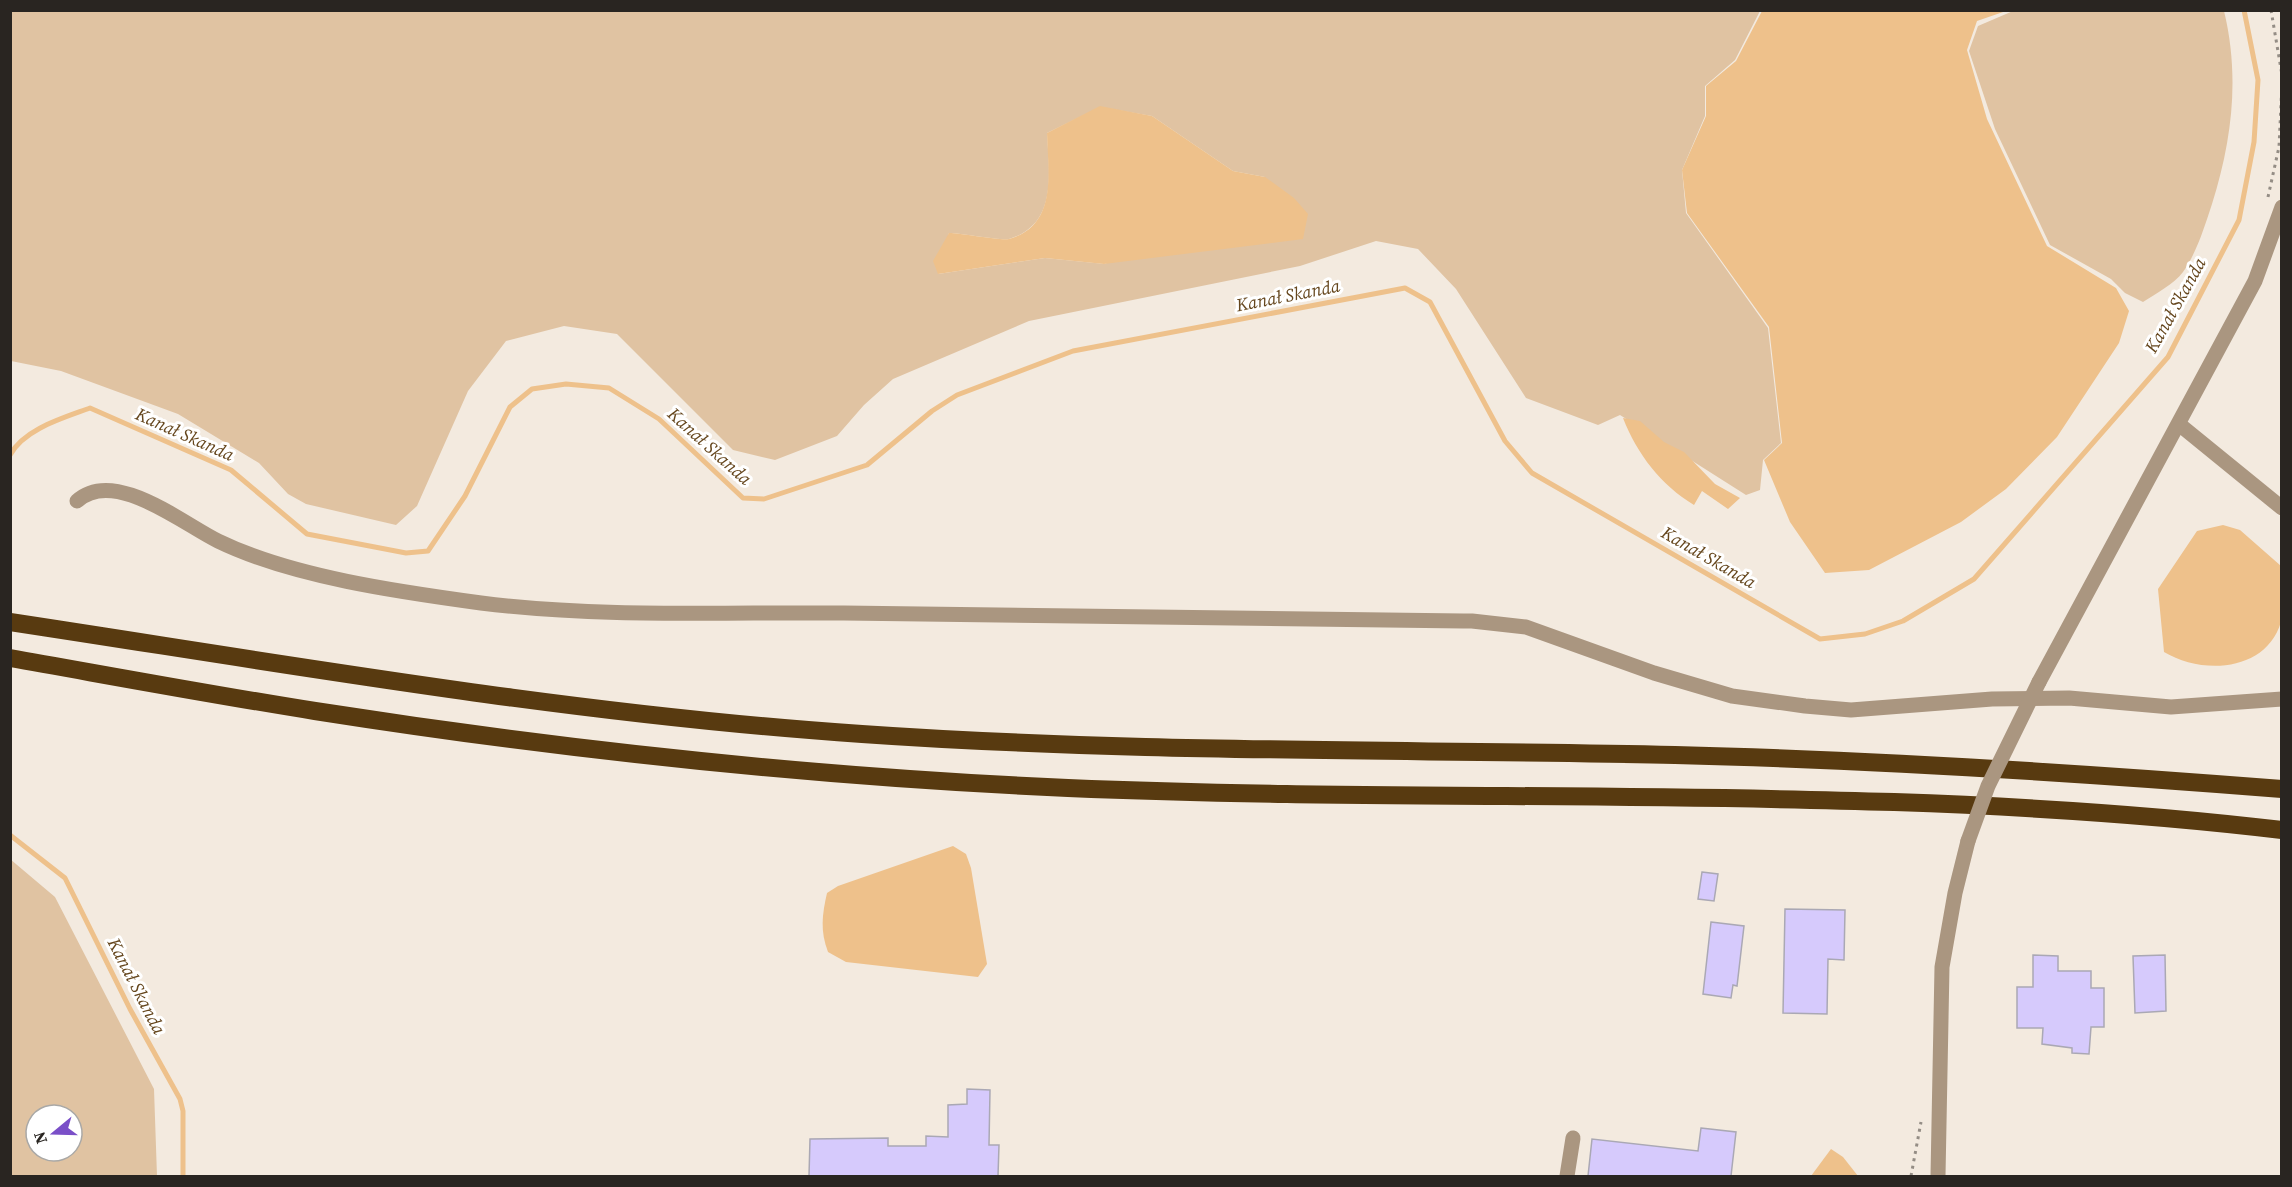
<svg xmlns="http://www.w3.org/2000/svg" width="2292" height="1187" font-family="'Source Serif 4',serif">
<rect width="100%" height="100%" fill="#f3eadf"/>
<!-- green -->
<g fill="#e0c3a2" fill-rule="evenodd">
<path d="M 10,11 L 1760,11 L 1735,60 L 1705,86 L 1705,116 L 1682,170 L 1686,213 L 1768,328 L 1781,443 L 1763,460 L 1760,490 L 1746,495 L 1620,415 L 1598,425 L 1526,398 L 1456,289 L 1418,249 L 1376,241 L 1300,266 L 1029,321 L 893,379 L 864,405 L 837,436 L 775,460 L 733,450 L 617,334 L 564,326 L 506,341 L 468,391 L 417,506 L 396,525 L 306,504 L 288,494 L 259,463 L 178,414 L 61,371 L 11,361 ZM 1100,107 L 1152,116 L 1233,171 L 1265,177 L 1105,264 L 1045,258 L 938,274 L 949,233 C 961,233 1002,241 1009,239 C 1058,224 1049,173 1047,133 Z"/>
<path d="M 2013,11 L 2224,11 C 2240,77 2232,140 2212,204 C 2204,228 2197,252 2183,272 C 2174,284 2155,294 2143,302 L 2125,293 L 2111,279 L 2050,245 L 1995,129 L 1969,51 L 1978,26 Z"/>
<path d="M 10,859 L 55,897 L 154,1089 L 157,1176 L 11,1176 ZM 36,1115 L 72,1115 L 72,1151 L 36,1151 Z"/>
</g>
<!-- water -->
<g fill="#eec18b">
<path d="M 1762,11 L 2006,11 L 1977,21 L 1967,50 L 1987,119 L 2047,246 L 2116,288 L 2129,311 L 2119,343 L 2057,437 L 2006,489 L 1961,522 L 1869,570 L 1825,573 L 1790,522 L 1764,460 L 1782,443 L 1769,327 L 1687,213 L 1682,170 L 1706,116 L 1706,86 L 1736,61 Z"/>
<path d="M 1100,106 L 1152,116 L 1233,171 L 1265,177 L 1294,198 L 1308,214 L 1303,239 L 1104,264 L 1045,258 L 938,274 L 933,261 L 949,233 C 961,233 1002,241 1009,239 C 1058,225 1048,173 1047,133 Z"/>
<path d="M 1623,418 L 1640,421 L 1664,442 L 1684,452 L 1715,484 L 1740,498 L 1728,509 L 1702,491 L 1694,505 C 1661,485 1637,454 1623,418 Z"/>
<path d="M 2223,525 L 2240,530 L 2281,566 C 2282,583 2286,606 2281,622 C 2266,672 2202,675 2164,652 L 2158,589 L 2197,531 Z"/>
<path d="M 953,846 L 966,854 L 971,868 L 987,964 L 978,977 L 846,962 L 828,952 C 820,931 822,915 827,893 L 838,886 Z"/>
<path d="M 1831,1149 L 1843,1157 L 1858,1176 L 1811,1176 Z"/>
</g>
<g fill="none" stroke-linecap="round" stroke-linejoin="round">
<!-- stream -->
<g stroke="#eec18b" stroke-width="5">
<path d="M 10,455 C 24,429 63,418 90,408 L 231,470 L 307,534 L 406,553 L 428,551 L 465,496 L 510,407 L 532,389 L 566,384 L 609,388 L 659,419 L 743,498 L 764,499 L 867,465 L 932,411 L 957,395 L 1073,351 L 1405,288 L 1430,302 L 1505,441 L 1532,473 L 1820,639 L 1865,634 L 1903,621 L 1974,579 L 2168,357 L 2239,220 L 2254,142 L 2258,80 L 2244,10"/>
<path d="M 10,835 L 65,878 L 130,1009 L 180,1099 L 183,1111 L 183,1176"/>
</g>
</g>
<!-- building -->
<g fill="#d6cafc" stroke="#aaa8b4" stroke-width="1.5">
<path d="M 1702,872 L 1718,874 L 1714,901 L 1698,899 Z"/>
<path d="M 1785,909 L 1845,910 L 1844,960 L 1828,959 L 1827,1014 L 1783,1013 Z"/>
<path d="M 1711,922 L 1744,926 L 1737,986 L 1733,985 L 1731,998 L 1703,994 Z"/>
<path d="M 2033,955 L 2058,956 L 2058,971 L 2091,971 L 2091,988 L 2104,988 L 2104,1027 L 2091,1027 L 2089,1054 L 2072,1053 L 2072,1048 L 2042,1044 L 2043,1028 L 2017,1028 L 2017,987 L 2033,987 Z"/>
<path d="M 2165,955 L 2166,1011 L 2135,1013 L 2133,956 Z"/>
<path d="M 967,1089 L 990,1090 L 989,1145 L 999,1145 L 998,1176 L 809,1176 L 810,1139 L 888,1138 L 888,1146 L 926,1146 L 926,1136 L 948,1137 L 948,1105 L 967,1104 Z"/>
<path d="M 1701,1128 L 1736,1132 L 1731,1176 L 1588,1176 L 1592,1139 L 1698,1151 Z"/>
</g>
<g fill="none" stroke-linecap="round" stroke-linejoin="round">
<!-- path -->
<g stroke="#948d85" stroke-width="3" stroke-dasharray="3 4.5" stroke-linecap="butt">
<path d="M 2271,10 L 2282,75"/>
<path d="M 2268,197 L 2279,147 L 2282,83"/>
<path d="M 1911,1176 L 1921,1122"/>
</g>
<!-- minor -->
<g stroke="#aa9680" stroke-width="15">
<path d="M 2180,425 L 2282,508"/>
<path d="M 77,501 C 114,467 183,524 218,541 C 292,577 400,592 481,603 C 601,618 724,612 844,613 C 1054,616 1263,618 1472,621 L 1526,627 L 1654,673 L 1732,696 L 1805,706 L 1851,710 L 1992,699 L 2069,698 L 2171,707 L 2282,699"/>
<path d="M 2039,682 L 2255,281 L 2282,207"/>
<path d="M 1567,1176 L 1573,1138"/>
<path d="M 1938,1176 L 1942,967 L 1955,893 L 1968,841"/>
</g>
<!-- highway -->
<g stroke="#583a10" stroke-width="18">
<path d="M 10,622 C 293,665 577,715 862,734 C 1133,753 1404,749 1675,755 C 1877,760 2080,773 2282,789"/>
<path d="M 10,658 C 112,676 214,695 315,711 C 564,750 816,777 1068,788 C 1472,805 1879,782 2282,830"/>
</g>
<!-- minor-bridge -->
<path stroke="#aa9680" stroke-width="15" d="M 1968,841 L 1988,786 L 2039,682"/>
</g>
<g text-anchor="middle" dominant-baseline="central" stroke-width="6" stroke-linejoin="round" paint-order="stroke">
<!-- water labels -->
<g font-size="18" font-style="italic" fill="#65461d" stroke="#fff">
<text transform="translate(1288 295) rotate(-11)">Kanał Skanda</text>
<text transform="translate(2175 305) rotate(-61)">Kanał Skanda</text>
<text transform="translate(185 434) rotate(24)">Kanał Skanda</text>
<text transform="translate(710 446) rotate(42)">Kanał Skanda</text>
<text transform="translate(1709 557) rotate(30)">Kanał Skanda</text>
<text transform="translate(137 986) rotate(63)">Kanał Skanda</text>
</g>
</g>
<!-- border -->
<rect width="2292" height="1187" fill="none" stroke="#292521" stroke-width="24"/>
<!-- north arrow -->
<g transform="translate(54 1133) rotate(251)"><circle r="28" fill="#ffffff" stroke="#a9a8a6" stroke-width="1.5"/>
<path d="M0-4.5L10 22L0 15L-10 22Z" fill="#7a4fc8"/>
<text y="-9" font-size="16" font-weight="bold" text-anchor="middle" fill="#292521">N</text>
</g>
</svg>
